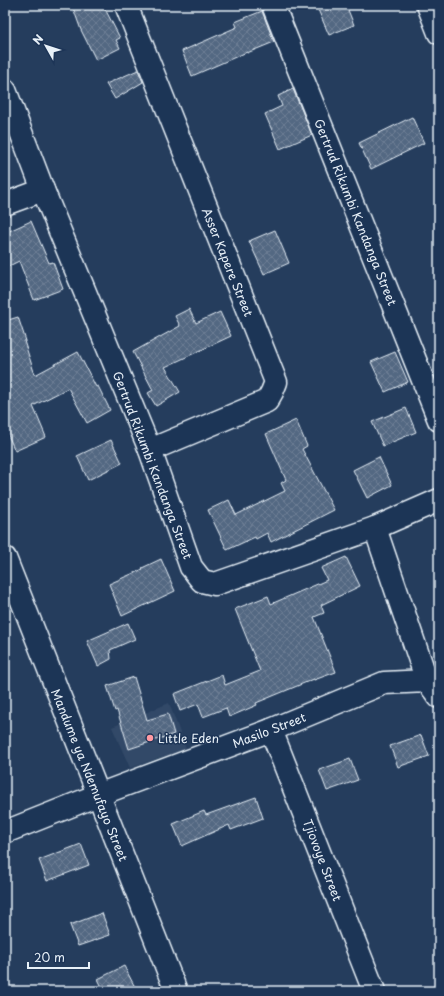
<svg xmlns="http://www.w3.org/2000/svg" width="444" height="996" font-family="'Playpen Sans',sans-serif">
<defs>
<pattern id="building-cross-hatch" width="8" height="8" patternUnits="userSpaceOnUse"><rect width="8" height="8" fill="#536782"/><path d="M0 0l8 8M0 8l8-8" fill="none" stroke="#6c7d94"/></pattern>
</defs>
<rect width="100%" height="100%" fill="#253d5d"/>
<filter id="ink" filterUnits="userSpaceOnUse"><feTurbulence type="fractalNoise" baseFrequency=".025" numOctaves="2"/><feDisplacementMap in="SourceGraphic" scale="8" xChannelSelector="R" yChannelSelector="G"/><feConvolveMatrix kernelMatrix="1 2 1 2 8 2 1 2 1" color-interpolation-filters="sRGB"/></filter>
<g filter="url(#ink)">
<!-- built -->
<path fill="#334a68" d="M 169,703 L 186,749 L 130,768 L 112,727 Z"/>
<!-- building -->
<g fill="url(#building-cross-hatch)" stroke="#e8f1f8">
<path d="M 72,5 L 103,5 L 120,38 L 116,40 L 120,48 L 96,60 L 81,30 Z"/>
<path d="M 316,5 L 346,5 L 354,25 L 329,35 Z"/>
<path d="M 262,11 L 274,42 L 247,53 L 247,52 L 192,76 L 182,51 L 237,27 L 235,22 Z"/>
<path d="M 138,70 L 143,82 L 115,99 L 106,84 Z"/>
<path d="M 293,89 L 312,135 L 280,149 L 265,114 L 282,106 L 278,96 Z"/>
<path d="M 412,117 L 424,143 L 371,169 L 359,143 Z"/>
<path d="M 31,221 L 49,263 L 53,262 L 63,289 L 34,300 L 19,261 L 5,268 L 5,233 Z"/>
<path d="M 275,230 L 289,263 L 264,274 L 249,241 Z"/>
<path d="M 189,309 L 196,323 L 220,312 L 231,336 L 165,367 L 180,392 L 156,406 L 148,393 L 153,390 L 133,352 L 180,326 L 175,316 Z"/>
<path d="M 18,317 L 26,341 L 24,341 L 35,375 L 78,352 L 96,387 L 98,386 L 110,410 L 87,423 L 68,388 L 33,406 L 46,437 L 15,451 L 5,428 L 5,321 Z"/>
<path d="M 395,352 L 408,382 L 385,392 L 371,362 Z"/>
<path d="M 406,408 L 416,432 L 383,446 L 372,422 Z"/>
<path d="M 296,420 L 307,446 L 302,449 L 334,510 L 271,542 L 267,533 L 256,539 L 255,537 L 227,550 L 208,510 L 229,500 L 236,515 L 285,491 L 281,483 L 286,480 L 266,434 Z"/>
<path d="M 111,440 L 122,463 L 88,480 L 77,456 Z"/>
<path d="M 379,457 L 392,485 L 367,498 L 353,470 Z"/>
<path d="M 346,557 L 360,586 L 321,605 L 324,613 L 314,617 L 336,672 L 314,680 L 314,679 L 256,703 L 257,705 L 229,717 L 226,708 L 203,717 L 198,704 L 180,711 L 174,694 L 222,675 L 225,685 L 260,671 L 235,609 L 268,596 L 271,604 L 327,580 L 321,568 Z"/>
<path d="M 161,559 L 175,591 L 122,616 L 109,584 L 143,569 L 142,568 Z"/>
<path d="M 128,623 L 135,639 L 110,650 L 111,659 L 98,666 L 87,641 Z"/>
<path d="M 134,677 L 147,720 L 168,714 L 174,734 L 129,749 L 117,710 L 115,711 L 107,686 Z"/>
<path d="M 421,735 L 429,756 L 398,767 L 390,746 Z"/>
<path d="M 350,759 L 358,780 L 327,791 L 319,770 Z"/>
<path d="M 256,797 L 263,818 L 231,830 L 229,825 L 182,846 L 173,824 L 204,811 L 206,815 Z"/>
<path d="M 81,844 L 89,865 L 47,881 L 39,860 Z"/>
<path d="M 102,913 L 110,935 L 78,946 L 70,925 Z"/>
<path d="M 124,966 L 137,991 L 104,991 L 98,979 Z"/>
</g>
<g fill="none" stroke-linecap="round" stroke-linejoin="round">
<!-- minor casing -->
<g stroke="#e8f1f8" stroke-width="25">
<g id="minor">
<path d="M 126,5 L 276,382 L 272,392 L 267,401 L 150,450"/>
<path d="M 273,5 L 439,420"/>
<path d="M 428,5 L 439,33"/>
<path d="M 5,90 L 43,190 L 150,450 L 191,567 L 202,581 L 215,584 L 375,528 L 439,500"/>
<path d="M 5,204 L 43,190"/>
<path d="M 375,528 L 427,681"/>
<path d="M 5,558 L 176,991"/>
<path d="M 271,730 L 374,991"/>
<path d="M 5,832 L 98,795 L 271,730 L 384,683 L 427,681 L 439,697"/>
</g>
</g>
<!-- minor -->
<use href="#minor" stroke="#1d3557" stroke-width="22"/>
</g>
</g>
<!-- markers -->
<circle fill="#ff9aa2" stroke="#1d3557" stroke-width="1.5" cx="150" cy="738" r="4"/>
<g text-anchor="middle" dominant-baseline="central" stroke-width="3" stroke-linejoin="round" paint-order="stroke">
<!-- street labels -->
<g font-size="12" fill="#e8f1f8" stroke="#1d3557">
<text transform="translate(356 212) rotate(68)">Gertrud Rikumbi Kandanga Street</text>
<text transform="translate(228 262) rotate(68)">Asser Kapere Street</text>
<text transform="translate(153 465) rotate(69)">Gertrud Rikumbi Kandanga Street</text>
<text transform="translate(269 730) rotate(-21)">Masilo Street</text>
<text transform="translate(90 775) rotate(68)">Mandume ya Ndemufayo Street</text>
<text transform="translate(323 860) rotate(69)">Tjiovoye Street</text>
</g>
<!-- poi labels -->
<g font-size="12" fill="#e8f1f8" stroke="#1d3557" text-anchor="start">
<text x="158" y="738">Little Eden</text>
</g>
</g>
<!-- margin -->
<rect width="444" height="996" fill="none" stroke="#1d3557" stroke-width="20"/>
<rect x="10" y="10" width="424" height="976" fill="none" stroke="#e8f1f8" stroke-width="1.5" filter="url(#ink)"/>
<!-- north arrow -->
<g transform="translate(46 46) rotate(309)" stroke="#1d3557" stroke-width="3" paint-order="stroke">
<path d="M0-3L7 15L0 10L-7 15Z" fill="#e8f1f8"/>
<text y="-6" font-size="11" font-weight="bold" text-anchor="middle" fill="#e8f1f8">N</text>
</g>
<!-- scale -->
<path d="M28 962v6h61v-6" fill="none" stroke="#e8f1f8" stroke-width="2"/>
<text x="34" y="962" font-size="12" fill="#e8f1f8" stroke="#1d3557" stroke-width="3" paint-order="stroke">20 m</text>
</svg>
